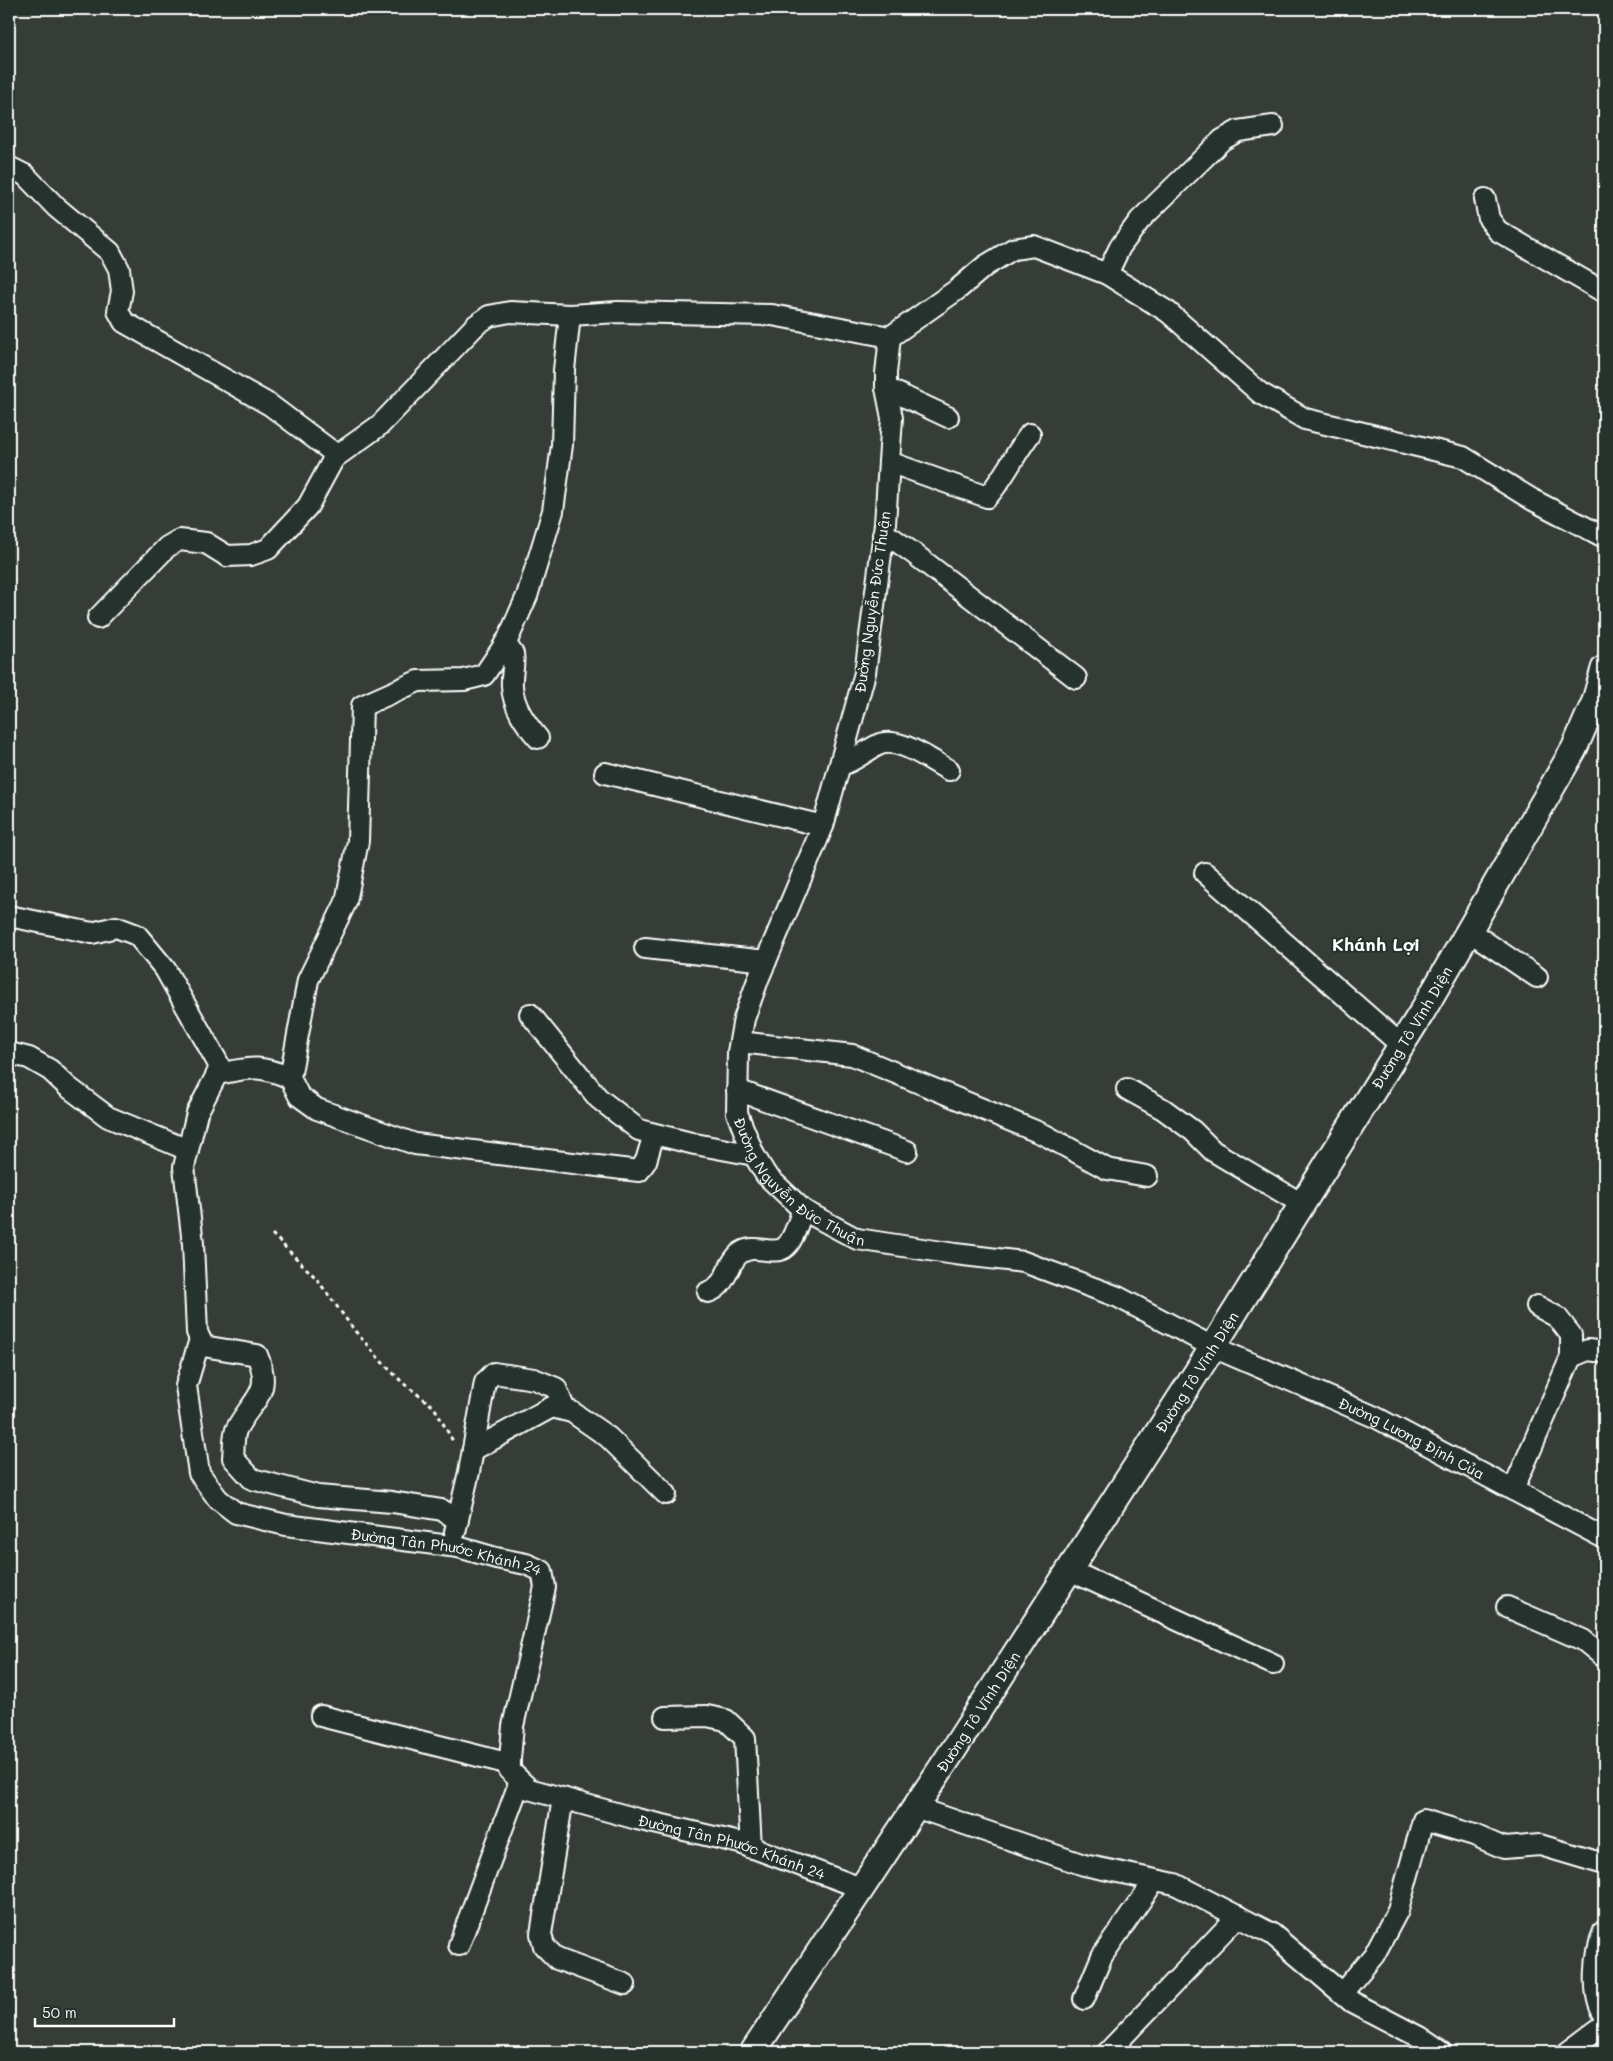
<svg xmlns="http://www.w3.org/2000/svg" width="1613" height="2061" font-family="Mali,sans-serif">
<rect width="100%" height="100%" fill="#353d36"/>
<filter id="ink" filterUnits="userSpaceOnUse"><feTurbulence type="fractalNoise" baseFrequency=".02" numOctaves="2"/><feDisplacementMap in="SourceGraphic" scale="10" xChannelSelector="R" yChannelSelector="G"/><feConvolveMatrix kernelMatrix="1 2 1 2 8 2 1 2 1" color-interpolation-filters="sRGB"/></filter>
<g filter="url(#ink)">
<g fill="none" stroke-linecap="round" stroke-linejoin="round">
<!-- minor casing -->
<g stroke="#fff" stroke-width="24">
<g id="minor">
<path d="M 9,167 L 25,175 L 56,207 L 110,252 L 119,269 L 122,291 L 118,311 L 124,322 L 270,405 L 330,450 L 334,458 L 308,506 L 268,549 L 251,555 L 227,556 L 206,543 L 179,540 L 167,547 L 98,618"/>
<path d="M 1485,199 L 1489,219 L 1498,231 L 1604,292"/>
<path d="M 1107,274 L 1120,247 L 1140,220 L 1222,140 L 1238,131 L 1273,126"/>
<path d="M 570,315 L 564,370 L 562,445 L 553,511 L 527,596 L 507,641 L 484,675 L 464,680 L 418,681 L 362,706 L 358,841 L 346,902 L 308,980 L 290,1078 L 299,1096 L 317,1109 L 415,1144 L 639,1171 L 646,1161 L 654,1134"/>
<path d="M 886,388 L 948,417"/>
<path d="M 334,458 L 380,425 L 476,325 L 489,316 L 510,312 L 570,315 L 618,312 L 772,315 L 890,337"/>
<path d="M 889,462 L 987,497 C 1004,478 1014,455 1030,434"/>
<path d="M 883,535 L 892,538 L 913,553 L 1076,678"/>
<path id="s1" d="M 1604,537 L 1533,500 L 1463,457 L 1305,419 L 1260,393 L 1168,312 L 1107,274 L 1034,246 L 1013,249 L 985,266 L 958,289 L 890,337 L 886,373 L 886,388 L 892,418 L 889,462 L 885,524 L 865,673 L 823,826 L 759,977 L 744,1019 L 738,1052 L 737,1113 L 754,1155 L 766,1175 L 803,1210 L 857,1239 L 955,1254 L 1024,1262 L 1118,1297 L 1213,1347 L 1375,1417 L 1604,1538"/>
<path d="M 505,643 L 513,654 C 515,664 511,675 512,686 C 513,706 525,723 538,738"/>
<path d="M 841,765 C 855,761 865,751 878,745 C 898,735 931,761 949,770"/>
<path d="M 605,773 L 823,826"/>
<path d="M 1205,873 L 1401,1045"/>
<path d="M 9,916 L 92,933 L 116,927 L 137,935 L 165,969 L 218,1063 L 219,1070 L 217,1074 L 197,1113 L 184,1167 L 193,1244 L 197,1332 L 203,1346 L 257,1355 C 274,1395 251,1399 236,1430 C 233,1438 234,1450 233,1458 L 252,1479 L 318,1496 L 392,1502 L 442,1510 L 458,1520"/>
<path d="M 1469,931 L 1537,977"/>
<path d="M 645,948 L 766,961"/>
<path d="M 530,1014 L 598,1098 L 639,1130 L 695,1144 L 754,1155"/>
<path d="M 740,1042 L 852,1055 L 1045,1135 L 1107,1169 L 1147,1176"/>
<path d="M 9,1053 L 29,1058 L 50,1070 L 68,1087 L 108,1117 L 188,1150"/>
<path d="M 217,1074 C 250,1068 258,1064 290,1078"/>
<path d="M 1127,1089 L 1163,1109 L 1193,1131 L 1213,1151 L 1302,1204"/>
<path d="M 737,1090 L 907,1151"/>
<path d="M 708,1292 C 727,1286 726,1266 739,1254 C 754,1242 772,1256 784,1248 C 794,1241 798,1221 803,1210"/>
<path id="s2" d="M 200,1339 L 186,1386 L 199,1473 L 218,1499 L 236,1513 L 286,1525 L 458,1547 L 496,1558 L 526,1564 L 542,1571 L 545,1587 L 513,1726 L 509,1770 L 529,1789 L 637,1819 L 740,1843 L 861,1888"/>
<path d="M 1571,1357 L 1588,1350 L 1604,1352"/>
<path d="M 473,1450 L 552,1407 L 572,1412 L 608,1437 L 666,1494"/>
<path d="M 1513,1490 L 1571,1357 L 1571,1335 L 1557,1317 L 1537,1306"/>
<path d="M 455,1532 L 469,1472 L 485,1382 L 494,1373 L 534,1379 L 556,1388 L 565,1410"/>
<path d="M 1069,1570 L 1273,1664"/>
<path d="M 1507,1607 L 1583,1640 L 1604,1657"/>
<path d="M 321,1716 L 510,1764"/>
<path d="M 665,1717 L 707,1716 L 726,1720 L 745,1738 L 751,1848"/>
<path d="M 563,1798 L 541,1934 L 544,1946 L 557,1959 L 625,1984"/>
<path d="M 915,1807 L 1084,1865 L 1175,1884 L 1272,1934 L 1352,2002 L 1419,2037 L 1441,2052"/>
<path d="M 1604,1931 C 1595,1951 1591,1996 1604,2014"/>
<path d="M 459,1945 L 520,1781"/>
<path d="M 1342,1993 L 1374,1955 L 1398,1910 L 1423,1820 L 1474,1835 L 1504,1848 L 1540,1845 L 1604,1864"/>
<path d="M 1084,1999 L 1102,1956 L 1155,1880"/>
<path d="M 1108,2052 L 1238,1916"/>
<path d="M 1568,2052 L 1604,2025"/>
</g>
</g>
<!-- major casing -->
<g stroke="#fff" stroke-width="29">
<g id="major">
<path id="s3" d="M 753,2052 L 952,1752 L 1213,1347 L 1422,1012 L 1574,749 L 1595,701 L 1604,669"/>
</g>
</g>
<!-- path -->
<path stroke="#fff" stroke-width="3" stroke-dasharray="4 4" stroke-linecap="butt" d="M 272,1234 L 316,1278 L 355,1331 L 382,1362 L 403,1383 L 434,1407 L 454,1443"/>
<!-- minor -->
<use href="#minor" stroke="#26332d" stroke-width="20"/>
<!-- major -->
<use href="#major" stroke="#26332d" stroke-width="25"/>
</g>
</g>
<g text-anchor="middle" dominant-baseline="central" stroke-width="4" stroke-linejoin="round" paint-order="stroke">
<!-- street labels -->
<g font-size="15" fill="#fff" stroke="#26332d">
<text transform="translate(872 602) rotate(-82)">Đường Nguyễn Đức Thuận</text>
<text stroke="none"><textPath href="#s3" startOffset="1218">Đường Tô Vĩnh Diện</textPath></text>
<text stroke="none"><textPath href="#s1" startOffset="1719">Đường Nguyễn Đức Thuận</textPath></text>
<text stroke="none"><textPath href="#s3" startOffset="812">Đường Tô Vĩnh Diện</textPath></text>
<text stroke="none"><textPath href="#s1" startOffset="2398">Đường Lương Định Của</textPath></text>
<text stroke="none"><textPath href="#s2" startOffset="406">Đường Tân Phước Khánh 24</textPath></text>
<text stroke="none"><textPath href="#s3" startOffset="408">Đường Tô Vĩnh Diện</textPath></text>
<text stroke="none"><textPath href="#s2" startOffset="946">Đường Tân Phước Khánh 24</textPath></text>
</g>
<!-- quarter labels -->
<g font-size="18" font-weight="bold" fill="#fff" stroke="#26332d">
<text x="1376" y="944">Khánh Lợi</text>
</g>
</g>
<!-- margin -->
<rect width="1613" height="2061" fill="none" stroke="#26332d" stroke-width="30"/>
<rect x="15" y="15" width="1583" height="2031" fill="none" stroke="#fff" stroke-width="2" filter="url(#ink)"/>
<!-- scale -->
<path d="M35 2018v8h139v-8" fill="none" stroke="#ffffff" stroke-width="2.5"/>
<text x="42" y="2018" font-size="15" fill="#ffffff" stroke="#26332d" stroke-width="4" paint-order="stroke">50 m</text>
</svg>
